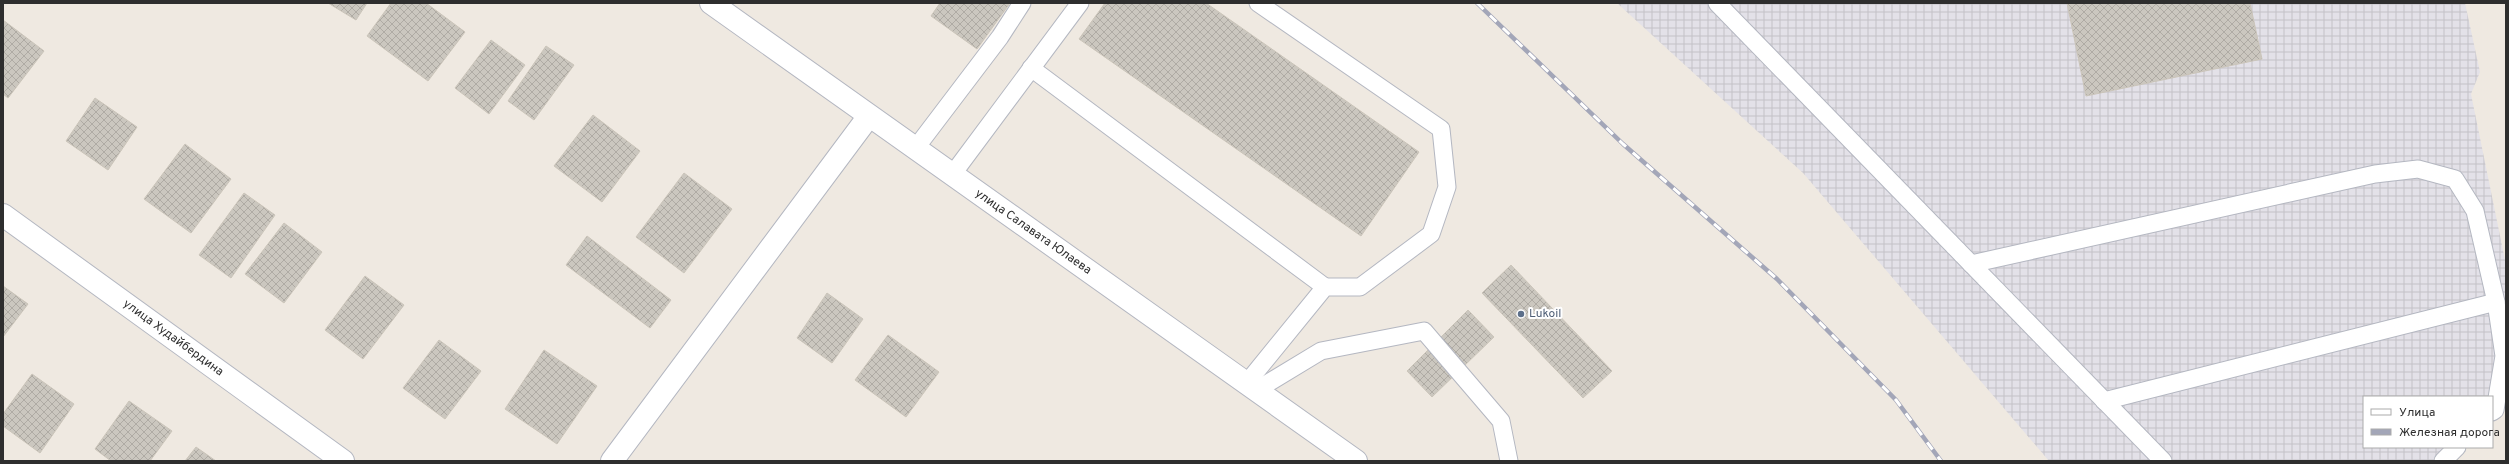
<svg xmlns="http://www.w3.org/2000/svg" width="2509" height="464" font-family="Overpass,sans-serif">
<defs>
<pattern id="industrial-grid" width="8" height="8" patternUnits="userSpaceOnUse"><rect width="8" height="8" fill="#e3e1e8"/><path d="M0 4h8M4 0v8" fill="none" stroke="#c3c1c7"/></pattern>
<pattern id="building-cross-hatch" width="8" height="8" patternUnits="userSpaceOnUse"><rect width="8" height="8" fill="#cbc7bf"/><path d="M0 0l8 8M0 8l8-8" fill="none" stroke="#afaba4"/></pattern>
</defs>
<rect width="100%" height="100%" fill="#efe9e1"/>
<!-- industrial -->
<path fill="url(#industrial-grid)" d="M 1617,3 L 2465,3 L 2480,72 L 2471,94 L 2506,265 L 2506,405 L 2492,417 L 2492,397 L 2364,397 L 2364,447 L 2458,447 L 2442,461 L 2049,461 L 1803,173 Z"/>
<!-- building -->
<g fill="url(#building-cross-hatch)" stroke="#cbc5ba">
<path d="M 328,3 L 367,3 L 356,20 Z"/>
<path d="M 391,3 L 426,3 L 465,32 L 428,81 L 367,36 Z"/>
<path d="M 940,3 L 1010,3 L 977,49 L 931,16 Z"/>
<path d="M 1105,3 L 1206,3 L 1419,152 L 1361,236 L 1079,39 Z"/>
<path d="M 2067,3 L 2250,3 L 2262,59 L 2086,96 Z"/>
<path d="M 3,20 L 44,51 L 8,98 L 3,94 Z"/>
<path d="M 491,40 L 525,65 L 489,114 L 455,88 Z"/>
<path d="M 546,46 L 574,65 L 534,120 L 508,101 Z"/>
<path d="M 95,98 L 137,127 L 108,170 L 66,141 Z"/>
<path d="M 593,115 L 640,151 L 602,202 L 554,166 Z"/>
<path d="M 185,144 L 231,179 L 191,233 L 144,199 Z"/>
<path d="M 684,173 L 732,209 L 684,273 L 636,237 Z"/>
<path d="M 244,193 L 275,215 L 231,278 L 199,255 Z"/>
<path d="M 284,223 L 322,252 L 284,303 L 245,274 Z"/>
<path d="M 587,236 L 671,300 L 650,328 L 566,265 Z"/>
<path d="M 1511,265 L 1612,371 L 1583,398 L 1482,293 Z"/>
<path d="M 365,276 L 404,305 L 363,359 L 325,330 Z"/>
<path d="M 3,286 L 28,304 L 3,337 Z"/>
<path d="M 827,293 L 863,319 L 832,363 L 797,338 Z"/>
<path d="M 1468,310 L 1494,337 L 1432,397 L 1407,371 Z"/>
<path d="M 888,335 L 939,372 L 906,417 L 855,380 Z"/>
<path d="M 439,340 L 481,371 L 445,419 L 403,388 Z"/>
<path d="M 544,350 L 597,386 L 557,444 L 505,409 Z"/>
<path d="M 32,374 L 74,404 L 40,453 L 3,426 L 3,414 Z"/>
<path d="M 129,401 L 172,431 L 150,461 L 111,461 L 95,449 Z"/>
<path d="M 196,447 L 216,461 L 185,461 Z"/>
</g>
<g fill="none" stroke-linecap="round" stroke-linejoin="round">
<!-- service casing -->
<g stroke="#b4b7c1" stroke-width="19">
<g id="service">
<path d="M 1717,3 L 2163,461"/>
<path d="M 1031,68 L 1325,287"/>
<path d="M 915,149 L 1000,37 L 1022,3"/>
<path d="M 952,175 L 1080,3"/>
<path d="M 1971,264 L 2375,174 L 2418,169 L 2455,179 L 2475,211 L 2496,302 L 2504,356 L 2495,410 L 2492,412"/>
<path d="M 1246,384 L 1325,287 L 1360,287 L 1431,234 L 1447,187 L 1441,129 L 1258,3"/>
<path d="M 1255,391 L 1321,351 L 1424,331 L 1501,421 L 1509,461"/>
<path d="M 2104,401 L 2496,302"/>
<path d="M 2443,461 L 2457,447"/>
</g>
</g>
<!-- minor casing -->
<g stroke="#b4b7c1" stroke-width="24">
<g id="minor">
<path d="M 3,215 L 343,461"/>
<path d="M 612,461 L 869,116"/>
</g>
</g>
<!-- tertiary casing -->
<g stroke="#b4b7c1" stroke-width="24">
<path id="tertiary" d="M 711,3 L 1356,461"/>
</g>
<!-- service -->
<use href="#service" stroke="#fff" stroke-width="17"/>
<!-- minor -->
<use href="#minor" stroke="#fff" stroke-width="22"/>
<!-- tertiary -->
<use href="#tertiary" stroke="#fff" stroke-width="22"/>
<!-- rail casing -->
<g stroke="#a3a6b8" stroke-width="4.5">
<path id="rail" d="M 1477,3 L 1623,144 L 1777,279 L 1896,400 L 1941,461"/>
</g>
<!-- rail -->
<use href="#rail" stroke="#fff" stroke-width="3" stroke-dasharray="9" stroke-linecap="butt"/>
</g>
<!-- markers -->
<circle fill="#5c6f8a" stroke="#fff" stroke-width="1.5" cx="1521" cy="314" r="4"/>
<g text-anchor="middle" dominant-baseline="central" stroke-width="4" stroke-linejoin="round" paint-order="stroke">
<!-- street labels -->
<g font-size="12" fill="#2e2e2e" stroke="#fff">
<text transform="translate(1033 232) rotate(35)">улица Салавата Юлаева</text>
<text transform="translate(173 338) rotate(36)">улица Худайбердина</text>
</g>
<!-- service labels -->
<g font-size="12" fill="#4e5e75" stroke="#fff" text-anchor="start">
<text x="1529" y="314">Lukoil</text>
</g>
</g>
<!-- border -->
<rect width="2509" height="464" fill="none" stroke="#2e2e2e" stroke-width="8"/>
<!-- legend -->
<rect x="2363" y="396" width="130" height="52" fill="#ffffff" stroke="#ababab"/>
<rect x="2371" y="409" width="20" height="6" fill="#ffffff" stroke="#ababab"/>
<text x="2399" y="416" font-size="12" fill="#2e2e2e">Улица</text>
<rect x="2371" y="429" width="20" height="6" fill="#a3a6b8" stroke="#ababab"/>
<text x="2399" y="436" font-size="12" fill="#2e2e2e">Железная дорога</text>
</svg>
